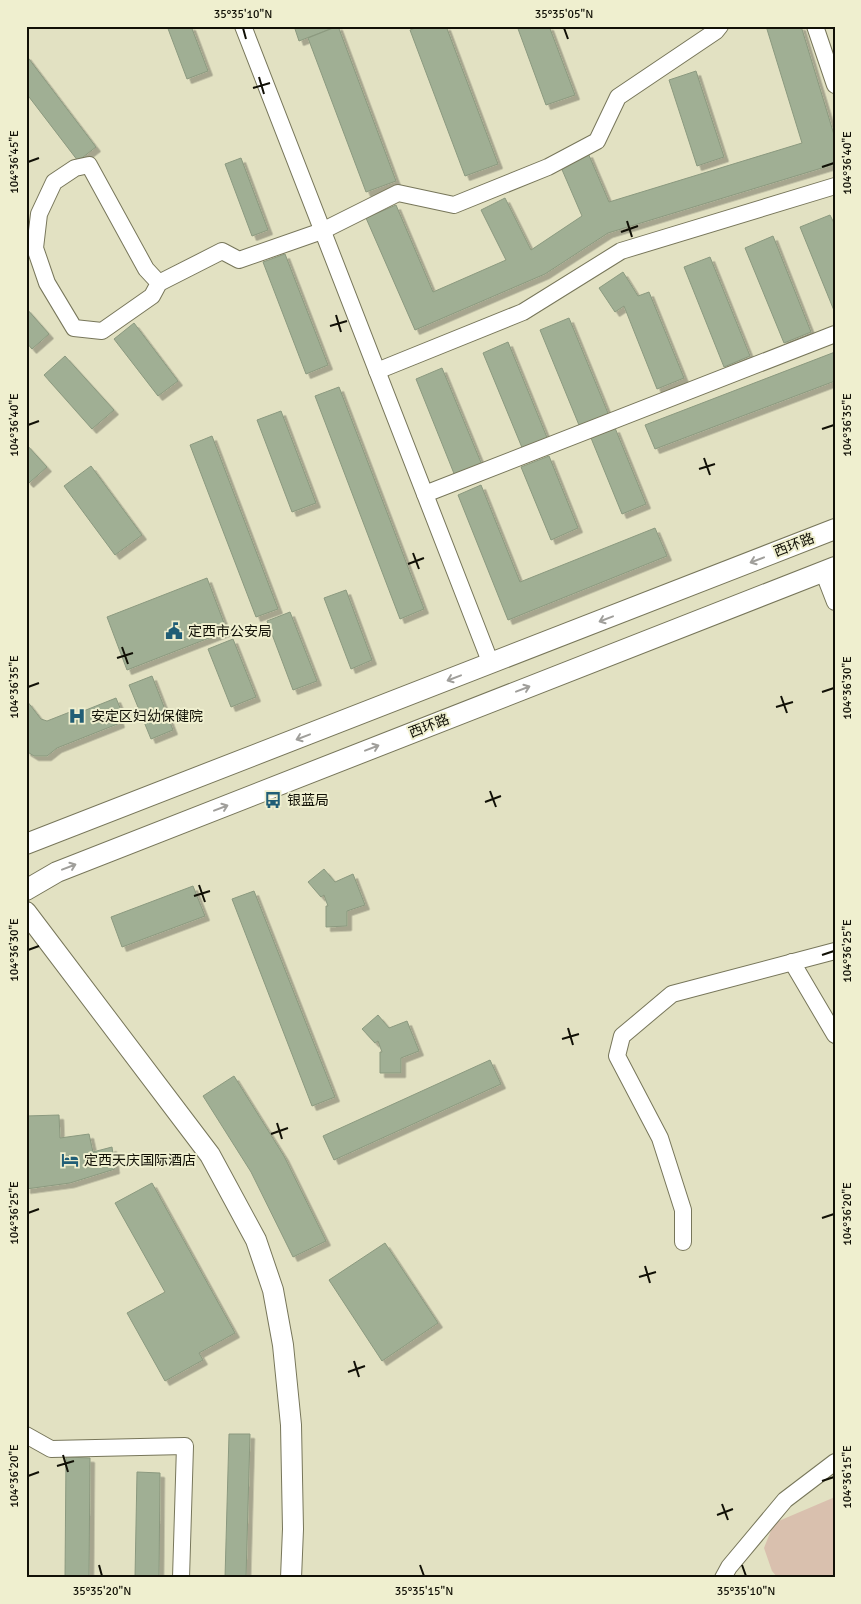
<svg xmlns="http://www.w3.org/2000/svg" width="861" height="1604" font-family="Signika,'Noto Sans SC',sans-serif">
<defs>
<filter id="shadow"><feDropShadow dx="4.5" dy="4.5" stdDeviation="0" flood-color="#0004"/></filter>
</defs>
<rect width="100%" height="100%" fill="#e2e1c2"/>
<!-- green -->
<path fill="#d9c0ae" d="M 835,1497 L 835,1578 L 778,1578 L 772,1571 L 764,1548 L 774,1523 Z"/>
<!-- building -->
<g fill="#a0af94" stroke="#8b997f" filter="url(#shadow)">
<path d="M 167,26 L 191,26 L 208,71 L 187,79 Z"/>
<path d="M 294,26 L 338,26 L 299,41 Z"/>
<path d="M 338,26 L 396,181 L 366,192 L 308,38 Z"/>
<path d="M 420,26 L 446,26 L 498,164 L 465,176 L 410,30 Z"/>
<path d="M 517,26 L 549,26 L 575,95 L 546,105 Z"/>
<path d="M 766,26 L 801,26 L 835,138 L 835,164 L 608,233 L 545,274 L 415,330 L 366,218 L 396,205 L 433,292 L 506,260 L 481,210 L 505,198 L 531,250 L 582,216 L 560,165 L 588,153 L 609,202 L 802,143 Z"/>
<path d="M 26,55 L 96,147 L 78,161 L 26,93 Z"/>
<path d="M 696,71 L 724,157 L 697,166 L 669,80 Z"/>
<path d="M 241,158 L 268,230 L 252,236 L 225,164 Z"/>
<path d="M 830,215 L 835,225 L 835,313 L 800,227 Z"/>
<path d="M 773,236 L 811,332 L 784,343 L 745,248 Z"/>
<path d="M 285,254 L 328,365 L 306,374 L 263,262 Z"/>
<path d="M 710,257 L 750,356 L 724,367 L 684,267 Z"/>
<path d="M 623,272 L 638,296 L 649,292 L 684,378 L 657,389 L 624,306 L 615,312 L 599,288 Z"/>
<path d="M 26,308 L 49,334 L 32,349 L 26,342 Z"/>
<path d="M 569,318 L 610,418 L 581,430 L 540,330 Z"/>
<path d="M 134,323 L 178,381 L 158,396 L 114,339 Z"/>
<path d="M 508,342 L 548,440 L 523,450 L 483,353 Z"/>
<path d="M 835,352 L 835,381 L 655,449 L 645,425 Z"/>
<path d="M 65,356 L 114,410 L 92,429 L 44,375 Z"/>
<path d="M 442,368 L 482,465 L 455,476 L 416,379 Z"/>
<path d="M 339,387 L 424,609 L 400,619 L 315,396 Z"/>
<path d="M 281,411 L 316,503 L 292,512 L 257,420 Z"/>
<path d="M 615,428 L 646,504 L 622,514 L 591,438 Z"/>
<path d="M 212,436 L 278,609 L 256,617 L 190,445 Z"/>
<path d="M 26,444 L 47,467 L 29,483 L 26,480 Z"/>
<path d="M 549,456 L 578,528 L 551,540 L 521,467 Z"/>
<path d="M 91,466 L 142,535 L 115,555 L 64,486 Z"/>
<path d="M 481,485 L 520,582 L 655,528 L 667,556 L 508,620 L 458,495 Z"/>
<path d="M 207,578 L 227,631 L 127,670 L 107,617 Z"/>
<path d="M 346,590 L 372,660 L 351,669 L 324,598 Z"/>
<path d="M 290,612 L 317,681 L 293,690 L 267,621 Z"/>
<path d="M 233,639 L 256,697 L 231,707 L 208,649 Z"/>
<path d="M 152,676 L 173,730 L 151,739 L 129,685 Z"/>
<path d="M 116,698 L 123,715 L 118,717 L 120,723 L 57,748 L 47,756 L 34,756 L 26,751 L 27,701 L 41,719 L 47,721 L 75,710 L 76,714 Z"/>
<path d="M 324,869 L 335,882 L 353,874 L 365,905 L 347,911 L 347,926 L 326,927 L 326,906 L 328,906 L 324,895 L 321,897 L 308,882 Z"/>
<path d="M 193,886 L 205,916 L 122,947 L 111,917 Z"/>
<path d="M 254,891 L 335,1097 L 312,1106 L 232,899 Z"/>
<path d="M 378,1015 L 389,1028 L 407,1021 L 419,1051 L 401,1058 L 401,1073 L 380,1073 L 380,1052 L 382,1052 L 378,1041 L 375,1043 L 362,1029 Z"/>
<path d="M 490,1060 L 501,1084 L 334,1160 L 323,1136 Z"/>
<path d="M 234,1076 L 284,1156 L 326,1241 L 293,1257 L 251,1172 L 203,1096 Z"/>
<path d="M 59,1115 L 60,1138 L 89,1134 L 93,1152 L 112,1147 L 115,1169 L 70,1183 L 26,1189 L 26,1116 Z"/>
<path d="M 152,1183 L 235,1333 L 199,1353 L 203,1360 L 165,1381 L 127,1313 L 165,1292 L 115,1203 Z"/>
<path d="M 385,1243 L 438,1323 L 382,1361 L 329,1280 Z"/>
<path d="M 229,1434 L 250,1434 L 246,1578 L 225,1578 Z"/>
<path d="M 66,1457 L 90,1458 L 89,1578 L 65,1578 Z"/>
<path d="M 137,1472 L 160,1473 L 159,1578 L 135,1578 Z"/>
</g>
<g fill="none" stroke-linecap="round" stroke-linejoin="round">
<!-- minor casing -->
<g stroke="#77765a" stroke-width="18">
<g id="minor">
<path d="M 243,26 L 491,664"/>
<path d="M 815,26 L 835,85"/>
<path d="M 159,283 L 146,269 L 89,165 L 75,168 L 54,182 L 39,214 L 35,248 L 47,283 L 74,328 L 102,331 L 152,296 L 159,283 L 222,251 L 239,260 L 322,231 L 398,193 L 454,205 L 548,167 L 597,141 L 618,97 L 716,31 L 720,26"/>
<path d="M 377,371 L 523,312 L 621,251 L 835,186"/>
<path d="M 425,494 L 835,334"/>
<path d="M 823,571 L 835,602"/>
<path d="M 792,962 L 835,1035"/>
<path d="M 683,1242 L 683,1210 L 660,1138 L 617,1056 L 622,1036 L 672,994 L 835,951"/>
<path d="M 26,1435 L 51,1449 L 185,1446 L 181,1578"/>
<path d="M 723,1578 L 729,1567 L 785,1500 L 835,1462"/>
</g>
</g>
<!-- major casing -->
<g stroke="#77765a" stroke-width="22">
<g id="major">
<path d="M 26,844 L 835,529"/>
<path d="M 26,890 L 57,872 L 835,567"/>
<path d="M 26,912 L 210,1155 L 256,1240 L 273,1290 L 283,1345 L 291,1425 L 293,1529 L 291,1578"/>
</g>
</g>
<!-- minor -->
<use href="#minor" stroke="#fff" stroke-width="16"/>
<!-- major -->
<use href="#major" stroke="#fff" stroke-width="20"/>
</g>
<!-- one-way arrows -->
<defs><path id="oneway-shaft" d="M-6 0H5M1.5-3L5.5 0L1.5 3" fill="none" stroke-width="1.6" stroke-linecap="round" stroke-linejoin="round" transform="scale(1.25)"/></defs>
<g stroke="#a09f9b">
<use href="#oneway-shaft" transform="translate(757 560) rotate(159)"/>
<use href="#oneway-shaft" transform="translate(606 619) rotate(159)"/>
<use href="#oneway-shaft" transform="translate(454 678) rotate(159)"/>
<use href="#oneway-shaft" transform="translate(523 689) rotate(-21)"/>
<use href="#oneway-shaft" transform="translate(303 737) rotate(159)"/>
<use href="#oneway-shaft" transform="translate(372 748) rotate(-21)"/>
<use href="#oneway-shaft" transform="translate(221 808) rotate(-21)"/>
<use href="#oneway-shaft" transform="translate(69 867) rotate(-21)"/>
</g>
<!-- ticks -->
<path fill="none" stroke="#111006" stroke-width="2" d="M 243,28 L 246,39M 564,28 L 568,39M 259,77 L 264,94M 253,88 L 270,83M 28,162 L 39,158M 822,167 L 834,163M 627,221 L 632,237M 621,232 L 638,226M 336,315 L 341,332M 330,326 L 347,321M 28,425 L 39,421M 822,429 L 834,425M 704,458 L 710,475M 699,469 L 715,464M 413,553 L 419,569M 408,564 L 424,558M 122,647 L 128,664M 117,658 L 133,653M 28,687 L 39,683M 822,692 L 834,688M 781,696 L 787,713M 776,707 L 793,702M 490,791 L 496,807M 485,802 L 501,796M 199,885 L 205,902M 194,896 L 210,891M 28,950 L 39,946M 822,955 L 834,951M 568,1028 L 573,1045M 562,1039 L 579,1034M 277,1123 L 282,1139M 271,1134 L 288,1128M 28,1213 L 39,1209M 822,1218 L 834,1214M 645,1266 L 650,1283M 639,1277 L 656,1272M 354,1361 L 359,1377M 348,1372 L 365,1366M 63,1455 L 68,1472M 57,1466 L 74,1461M 28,1476 L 39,1472M 822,1481 L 834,1477M 722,1504 L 728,1520M 717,1515 L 733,1509M 99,1565 L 102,1576M 420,1565 L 424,1576M 742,1565 L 746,1576"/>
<!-- icons -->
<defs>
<g id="civic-bare" transform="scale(1.35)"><path d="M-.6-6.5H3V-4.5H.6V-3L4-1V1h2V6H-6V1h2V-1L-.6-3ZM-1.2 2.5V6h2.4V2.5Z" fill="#215e76" stroke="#efefcf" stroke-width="2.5" paint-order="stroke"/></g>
<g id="hospital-bare" transform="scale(1.35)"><path d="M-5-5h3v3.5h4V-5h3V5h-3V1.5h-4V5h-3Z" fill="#215e76" stroke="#efefcf" stroke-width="2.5" paint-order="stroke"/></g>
<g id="bus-bare" transform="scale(1.35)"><path d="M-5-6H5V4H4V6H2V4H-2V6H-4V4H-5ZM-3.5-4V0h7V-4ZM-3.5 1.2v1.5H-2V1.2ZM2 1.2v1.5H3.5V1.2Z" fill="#215e76" stroke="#efefcf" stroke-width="2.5" paint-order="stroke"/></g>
<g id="hotel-bare" transform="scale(1.35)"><path d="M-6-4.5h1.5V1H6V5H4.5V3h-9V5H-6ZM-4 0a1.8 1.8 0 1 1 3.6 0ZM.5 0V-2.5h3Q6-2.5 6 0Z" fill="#215e76" stroke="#efefcf" stroke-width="2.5" paint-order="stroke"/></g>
</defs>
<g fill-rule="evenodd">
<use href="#civic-bare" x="174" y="631"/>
<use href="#hospital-bare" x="77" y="716"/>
<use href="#bus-bare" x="273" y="800"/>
<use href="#hotel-bare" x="70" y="1160"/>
</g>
<g text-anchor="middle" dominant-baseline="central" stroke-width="4" stroke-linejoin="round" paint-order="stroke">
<!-- street labels -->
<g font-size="14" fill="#111006" stroke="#efefcf">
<text transform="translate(794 545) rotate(-21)">西环路</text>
<text transform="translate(429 726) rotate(-21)">西环路</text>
</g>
<!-- poi labels -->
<g font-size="14" fill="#111006" stroke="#efefcf" text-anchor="start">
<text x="188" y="631">定西市公安局</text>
<text x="91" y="716">安定区妇幼保健院</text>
<text x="287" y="800">银蓝局</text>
<text x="84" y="1160">定西天庆国际酒店</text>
</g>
</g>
<!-- border -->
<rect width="861" height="1604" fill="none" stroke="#efefcf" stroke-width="55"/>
<rect x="28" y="28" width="806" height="1548" fill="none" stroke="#111006" stroke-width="2"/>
<g font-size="12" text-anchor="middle" fill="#111006">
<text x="243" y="18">35°35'10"N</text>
<text x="564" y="18">35°35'05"N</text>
<text transform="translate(14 162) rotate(-90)" y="4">104°36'45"E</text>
<text transform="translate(847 163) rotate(-90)" y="4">104°36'40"E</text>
<text transform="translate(14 425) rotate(-90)" y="4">104°36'40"E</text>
<text transform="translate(847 425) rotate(-90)" y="4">104°36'35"E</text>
<text transform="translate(14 687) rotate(-90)" y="4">104°36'35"E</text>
<text transform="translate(847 688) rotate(-90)" y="4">104°36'30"E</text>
<text transform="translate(14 950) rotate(-90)" y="4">104°36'30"E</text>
<text transform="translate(847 951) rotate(-90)" y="4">104°36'25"E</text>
<text transform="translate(14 1213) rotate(-90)" y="4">104°36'25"E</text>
<text transform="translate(847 1214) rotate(-90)" y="4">104°36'20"E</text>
<text transform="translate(14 1476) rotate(-90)" y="4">104°36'20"E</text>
<text transform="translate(847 1477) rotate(-90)" y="4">104°36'15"E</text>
<text x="102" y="1595">35°35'20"N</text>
<text x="424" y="1595">35°35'15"N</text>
<text x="746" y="1595">35°35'10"N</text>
</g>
</svg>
